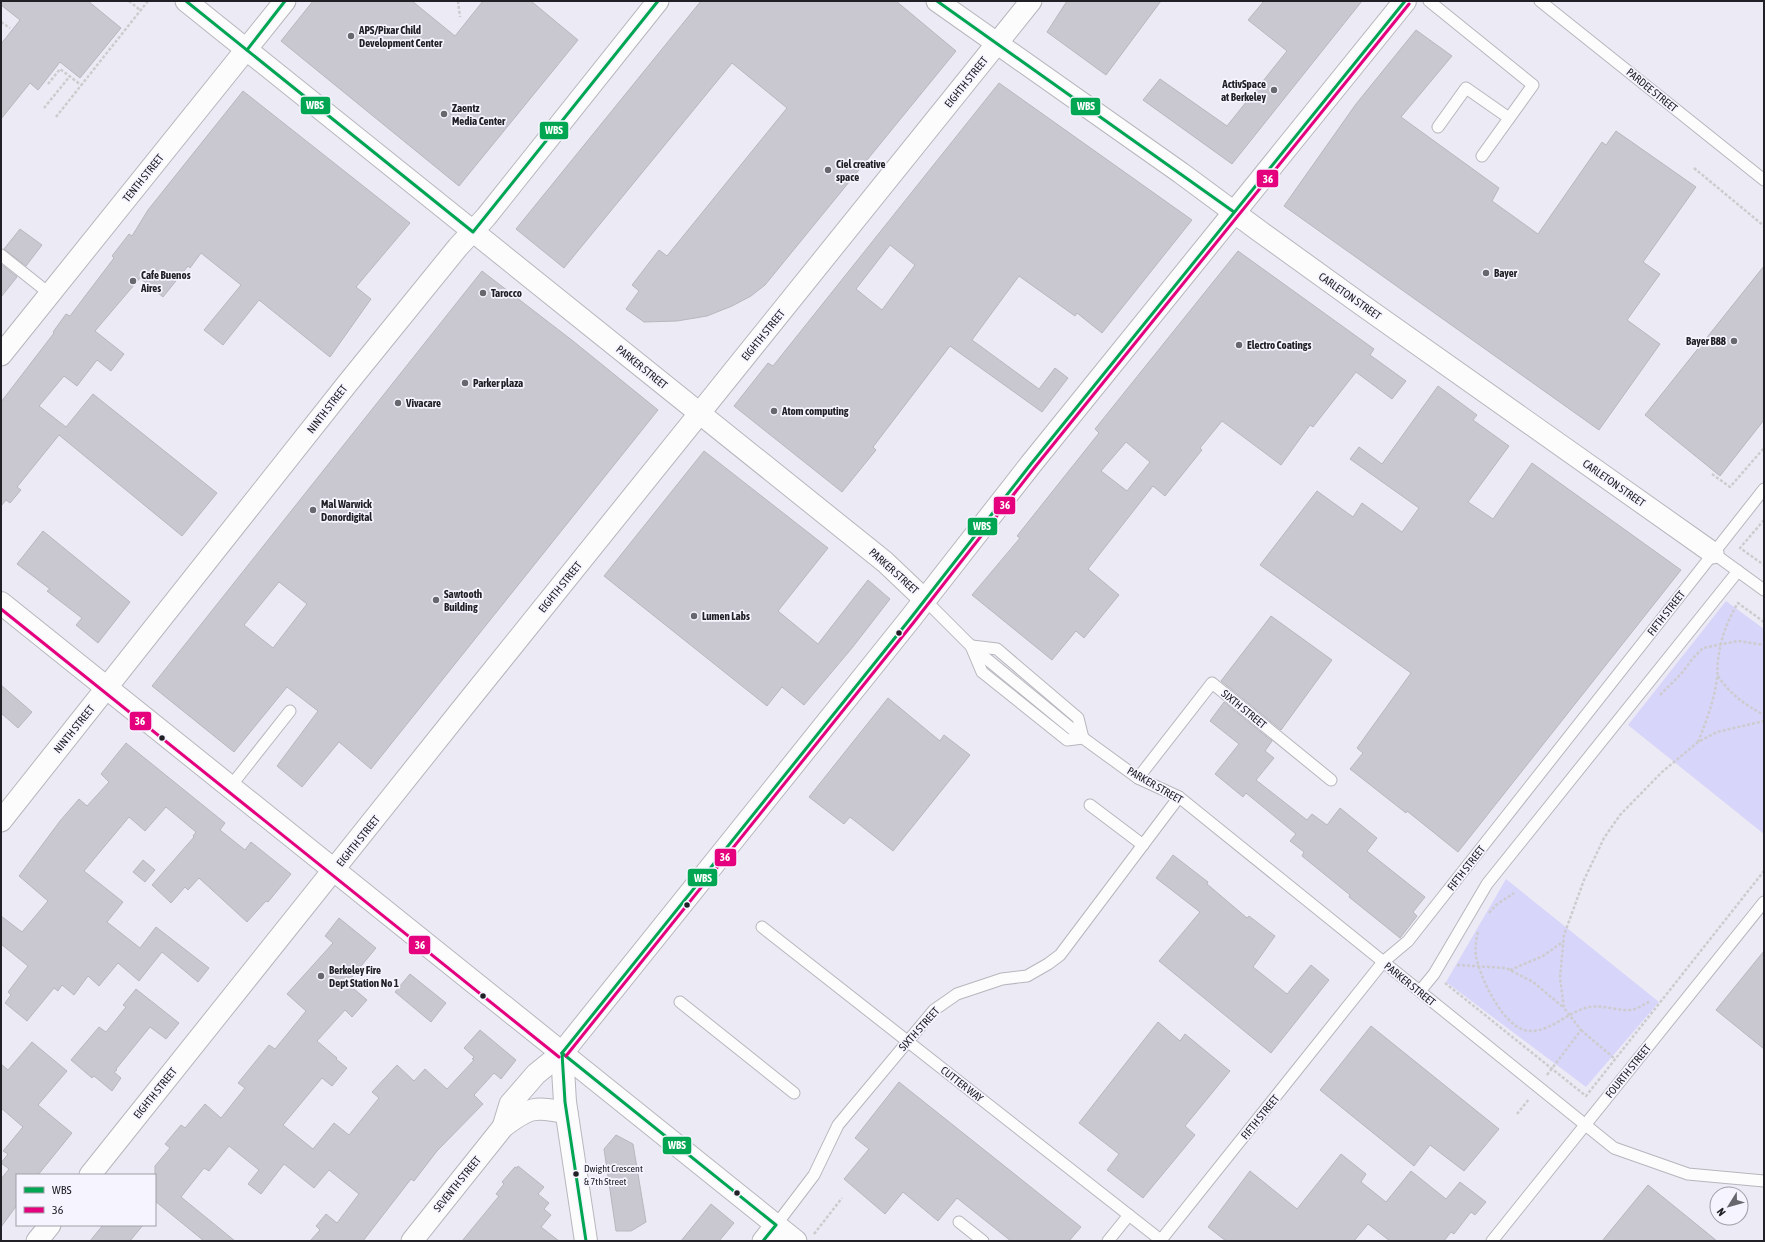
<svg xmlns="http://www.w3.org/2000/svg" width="1765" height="1242" font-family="'Asap Condensed',sans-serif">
<rect width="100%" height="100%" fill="#eceaf4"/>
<!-- green -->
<g fill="#d8d5fa">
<path d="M 1726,601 L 1764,629 L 1764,834 L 1628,725 Z"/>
<path d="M 1506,879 L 1659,1002 L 1586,1087 L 1446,982 Z"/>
</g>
<!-- building -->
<g fill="#c9c8d0" stroke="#b8b7be" fill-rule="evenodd">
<path d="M 1,1 L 88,1 L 121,28 L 80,78 L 60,62 L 38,90 L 30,83 L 1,119 L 1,44 L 20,20 L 1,5 Z"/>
<path d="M 313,1 L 412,1 L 455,36 L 483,1 L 531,1 L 578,40 L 459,186 L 281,41 Z"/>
<path d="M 701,1 L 896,1 L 956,51 L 765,285 L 751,296 L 732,306 L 707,316 L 677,321 L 644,322 L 626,309 L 639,291 L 632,285 L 659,250 L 667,256 L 787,108 L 732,63 L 564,268 L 516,229 Z"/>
<path d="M 1067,1 L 1161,1 L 1106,75 L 1047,32 Z"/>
<path d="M 1264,1 L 1362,1 L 1232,164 L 1143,100 L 1160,79 L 1227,126 L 1287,51 L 1248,20 Z"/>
<path d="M 1416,30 L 1452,56 L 1401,117 L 1499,188 L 1492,201 L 1538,234 L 1602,142 L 1606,145 L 1616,131 L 1696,187 L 1643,262 L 1660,274 L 1627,320 L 1660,344 L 1599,430 L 1284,206 L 1356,104 Z"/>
<path d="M 999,83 L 1192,220 L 1102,333 L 1077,313 L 1075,316 L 1019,276 L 972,340 L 1039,389 L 1055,368 L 1068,378 L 1042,412 L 950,346 L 873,447 L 876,450 L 842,492 L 734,406 L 768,363 L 773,366 ZM 890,245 L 915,265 L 882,310 L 856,289 Z"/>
<path d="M 243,91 L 410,223 L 356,287 L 371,299 L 330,357 L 259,300 L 223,345 L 204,330 L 241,285 L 201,253 L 190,268 L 188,266 L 163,297 L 140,278 L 95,331 L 124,354 L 111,371 L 97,360 L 77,386 L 64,376 L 39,406 L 66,427 L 93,394 L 217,493 L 182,536 L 59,435 L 17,487 L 21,490 L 10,503 L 6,500 L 1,506 L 1,402 L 54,333 L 53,332 L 66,314 L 70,316 L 114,258 L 112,256 L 129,234 L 132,236 L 148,210 Z"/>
<path d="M 20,229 L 42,245 L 26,266 L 4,249 Z"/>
<path d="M 1238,251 L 1374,349 L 1370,355 L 1406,381 L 1392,399 L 1356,372 L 1313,427 L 1310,425 L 1281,465 L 1222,421 L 1200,448 L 1202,450 L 1165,496 L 1153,486 L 1088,569 L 1119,595 L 1084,638 L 1076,631 L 1052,660 L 972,595 L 1020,538 L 1017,536 L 1099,433 L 1095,429 ZM 1126,442 L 1150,462 L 1127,491 L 1101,471 Z"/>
<path d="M 1,264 L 17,277 L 1,297 Z"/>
<path d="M 1764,266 L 1764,420 L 1720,476 L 1645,415 Z"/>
<path d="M 482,271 L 573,341 L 658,410 L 371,769 L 339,742 L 302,787 L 277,766 L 318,711 L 287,687 L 234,752 L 152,686 ZM 279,582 L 307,604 L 273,648 L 244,625 Z"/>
<path d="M 1438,386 L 1477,415 L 1473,420 L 1509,446 L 1468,502 L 1493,519 L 1532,463 L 1681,570 L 1458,852 L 1407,811 L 1406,813 L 1350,769 L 1363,753 L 1357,748 L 1411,673 L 1260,565 L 1317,491 L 1353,517 L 1362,503 L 1402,532 L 1419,508 L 1350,459 L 1359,447 L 1382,464 Z"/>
<path d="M 704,451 L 828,548 L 778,611 L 818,644 L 868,580 L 890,599 L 852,648 L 804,705 L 782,687 L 767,706 L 604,576 Z"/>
<path d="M 43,531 L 130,602 L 98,643 L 76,625 L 82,618 L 47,591 L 50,589 L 17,564 Z"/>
<path d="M 1271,616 L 1332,660 L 1281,730 L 1221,681 Z"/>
<path d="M 1,685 L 32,712 L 18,728 L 1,713 Z"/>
<path d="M 888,698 L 940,741 L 944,735 L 970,755 L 893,851 L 850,817 L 844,824 L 809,797 Z"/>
<path d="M 1224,702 L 1272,741 L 1265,751 L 1274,758 L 1256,780 L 1307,820 L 1312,814 L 1327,825 L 1340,808 L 1377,838 L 1367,851 L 1425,897 L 1413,912 L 1417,916 L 1400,938 L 1349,897 L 1350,895 L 1302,856 L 1304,852 L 1290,841 L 1296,834 L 1246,793 L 1243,797 L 1215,774 L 1239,744 L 1210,721 Z"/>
<path d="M 126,743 L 225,823 L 220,830 L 245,850 L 251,842 L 291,874 L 268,902 L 266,901 L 247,922 L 199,878 L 188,890 L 185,887 L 171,903 L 152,885 L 194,837 L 193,836 L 196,832 L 166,807 L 145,831 L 129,817 L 84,871 L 123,902 L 107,922 L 140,948 L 156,927 L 209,968 L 198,982 L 162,952 L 139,981 L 118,963 L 99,986 L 88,976 L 74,995 L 62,985 L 58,991 L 54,988 L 27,1021 L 5,1003 L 11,995 L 8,992 L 28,966 L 1,944 L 1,916 L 22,932 L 48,901 L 19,876 L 60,821 L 79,799 L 87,806 L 109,782 L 101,774 Z"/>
<path d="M 1173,855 L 1208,882 L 1207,884 L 1247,918 L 1249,916 L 1275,936 L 1253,967 L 1287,994 L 1311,965 L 1329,980 L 1271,1053 L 1159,961 L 1200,912 L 1156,878 Z"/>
<path d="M 143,860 L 155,870 L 145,882 L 133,872 Z"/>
<path d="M 339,918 L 376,948 L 347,983 L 367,1000 L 352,1017 L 345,1010 L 317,1041 L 337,1058 L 336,1059 L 347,1068 L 332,1086 L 322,1078 L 283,1125 L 313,1149 L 334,1123 L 349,1135 L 379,1098 L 372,1092 L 397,1065 L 414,1081 L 425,1069 L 447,1089 L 474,1060 L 472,1059 L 474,1057 L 464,1048 L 480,1030 L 516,1060 L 501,1079 L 494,1073 L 474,1095 L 483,1104 L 437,1151 L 414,1181 L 411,1179 L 363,1241 L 310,1241 L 320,1230 L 316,1226 L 326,1214 L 337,1223 L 359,1194 L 329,1170 L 314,1188 L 284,1164 L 261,1194 L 248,1184 L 259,1170 L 229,1146 L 209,1171 L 204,1168 L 181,1197 L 235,1241 L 204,1241 L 155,1201 L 155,1166 L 170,1148 L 165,1144 L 181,1125 L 185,1128 L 205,1104 L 221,1118 L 245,1088 L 238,1083 L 269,1045 L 275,1049 L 306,1011 L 287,994 L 333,943 L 325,936 Z"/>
<path d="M 1764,951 L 1764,1049 L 1716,1010 Z"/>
<path d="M 410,974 L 446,1003 L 431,1022 L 395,992 Z"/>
<path d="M 136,989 L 179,1023 L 166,1039 L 150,1027 L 116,1069 L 117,1070 L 114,1072 L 121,1078 L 112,1091 L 94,1076 L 92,1078 L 71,1060 L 99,1027 L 106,1032 L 126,1007 L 123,1005 Z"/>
<path d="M 1158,1022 L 1180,1041 L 1185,1034 L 1230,1071 L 1185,1126 L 1195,1135 L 1143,1198 L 1107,1170 L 1119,1154 L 1079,1123 Z"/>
<path d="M 1371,1026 L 1499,1129 L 1464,1171 L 1430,1145 L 1414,1166 L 1320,1090 Z"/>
<path d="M 32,1042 L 67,1071 L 38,1105 L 72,1133 L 38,1175 L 17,1175 L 17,1205 L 1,1227 L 1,1179 L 9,1169 L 1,1163 L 8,1154 L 3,1151 L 23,1127 L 1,1108 L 1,1064 L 8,1070 Z"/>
<path d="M 899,1082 L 1081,1227 L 1069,1241 L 1011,1241 L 957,1198 L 938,1221 L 903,1192 L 885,1214 L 844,1179 L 869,1149 L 855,1138 Z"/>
<path d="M 616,1135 L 633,1144 L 646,1222 L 631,1231 L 616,1231 L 604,1149 Z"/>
<path d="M 1341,1154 L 1366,1174 L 1361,1182 L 1386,1202 L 1411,1171 L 1446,1199 L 1460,1182 L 1486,1202 L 1475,1215 L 1471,1212 L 1454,1234 L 1451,1232 L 1444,1241 L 1390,1241 L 1368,1224 L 1354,1241 L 1226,1241 L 1208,1227 L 1250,1171 L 1297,1209 Z"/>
<path d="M 518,1166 L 544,1187 L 538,1194 L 549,1203 L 544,1209 L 551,1215 L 541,1227 L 559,1241 L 462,1241 L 499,1196 L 496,1194 L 504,1184 L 502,1182 L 515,1167 L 517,1168 Z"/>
<path d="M 1648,1185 L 1717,1241 L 1602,1241 Z"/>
<path d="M 711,1204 L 734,1223 L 719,1241 L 681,1241 Z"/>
<path d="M 103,1225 L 143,1225 L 130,1241 L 90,1241 Z"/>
</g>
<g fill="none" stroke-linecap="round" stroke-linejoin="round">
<!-- service casing -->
<g stroke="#b7b6bd" stroke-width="13">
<g id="service">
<path d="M 1429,1 L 1533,85 L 1482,156"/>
<path d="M 1540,1 L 1764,180"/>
<path d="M 1438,127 L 1466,88 L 1509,118"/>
<path d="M 1,255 L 50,294"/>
<path d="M 1713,553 L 1764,590"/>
<path d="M 925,600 L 971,646 L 982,672 L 1067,740 L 1083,738"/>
<path d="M 971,646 L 1083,738 L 1138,778 L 1179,797 L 1614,1148 L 1688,1174 L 1764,1181"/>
<path d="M 972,646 L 997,649 L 1078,718 L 1083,738"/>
<path d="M 1138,778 L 1212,683 L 1331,780"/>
<path d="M 230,787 L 290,711"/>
<path d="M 1090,805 L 1143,845"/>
<path d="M 762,927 L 1162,1241"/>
<path d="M 1420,991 L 1434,974 L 1487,884 L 1738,571"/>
<path d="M 680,1002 L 794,1093"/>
<path d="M 959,1222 L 983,1241"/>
<path d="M 776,1225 L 814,1175 L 838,1125 L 934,1010 L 957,994 L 1002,979 L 1027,976 L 1048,964 L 1060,955 L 1179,797"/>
<path d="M 1161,1240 L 1383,962 L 1408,941 L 1764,489"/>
<path d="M 1108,1241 L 1129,1215"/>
<path d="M 1492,1241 L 1764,902"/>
</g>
</g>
<!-- minor casing -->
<g stroke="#b7b6bd" stroke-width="23">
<g id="minor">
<path d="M 186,1 L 885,562 L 925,600"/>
<path d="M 937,1 L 1181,173 L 1258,230 L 1362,305 L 1713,553"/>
<path d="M 1,355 L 285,1"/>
<path d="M 1,821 L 347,384 L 458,247 L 486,217 L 658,1"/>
<path d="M 503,1127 L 510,1104 L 536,1074 L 562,1053 L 796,1241"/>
<path d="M 90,1175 L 461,710 L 1031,1"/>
<path d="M 37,1241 L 50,1225"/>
<path d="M 412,1241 L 503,1127 C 529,1107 535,1106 567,1113"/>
<path d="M 763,1241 L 776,1225"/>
</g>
</g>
<!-- tertiary casing -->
<g stroke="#b7b6bd" stroke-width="24">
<g id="tertiary">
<path d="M 1,603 L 562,1053"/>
<path d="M 562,1053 L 910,619 L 1031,464 L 1405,1"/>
<path d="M 562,1053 L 565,1102 L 586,1241"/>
</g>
</g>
<!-- path -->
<g stroke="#cccccf" stroke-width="2.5" stroke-dasharray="3 2" stroke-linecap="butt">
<path d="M 129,1 L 140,10"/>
<path d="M 458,1 L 460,17"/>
<path d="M 1,22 L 10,28"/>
<path d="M 48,84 L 60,69 L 81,85"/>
<path d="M 44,108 L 70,76"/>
<path d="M 56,117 L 148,1"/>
<path d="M 1694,168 L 1764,226"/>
<path d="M 1712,474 L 1730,487 L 1764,448"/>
<path d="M 1764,520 L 1740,548 L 1764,565"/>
<path d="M 1718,676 C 1731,695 1744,704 1764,715"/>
<path d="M 1660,695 L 1681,674 L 1694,657 L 1703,648 L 1738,641 L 1764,645"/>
<path d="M 1698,742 C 1706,722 1714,701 1717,679 C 1718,673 1717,667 1718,661 C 1720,640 1727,621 1738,603 L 1764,622"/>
<path d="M 1489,913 L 1496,905 L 1514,893"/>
<path d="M 1478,932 C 1476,940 1475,948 1476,956 C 1480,978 1505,1032 1531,1031 C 1552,1031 1569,1011 1589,1007 C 1604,1004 1621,1013 1635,1009 C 1639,1008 1644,1004 1649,1002"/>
<path d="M 1457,965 L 1506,968 L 1533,982 L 1563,1007"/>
<path d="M 1510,970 L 1543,956 L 1564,941"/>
<path d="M 1445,983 L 1586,1096 L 1764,871"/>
<path d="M 1581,1030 L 1615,1059"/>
<path d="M 1547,1075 L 1581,1030 L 1564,1008 L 1560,978 L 1564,935 L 1584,880 L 1604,838 L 1620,815 L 1662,772 L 1698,742 L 1717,732 L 1764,721"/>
<path d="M 1517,1114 L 1529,1099"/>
<path d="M 814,1234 L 842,1198"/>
</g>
<!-- service -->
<use href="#service" stroke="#fcfcfd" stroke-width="11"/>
<!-- minor -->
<use href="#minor" stroke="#fcfcfd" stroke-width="21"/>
<!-- tertiary -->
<use href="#tertiary" stroke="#fcfcfd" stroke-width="22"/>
<!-- bus-1 casing -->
<g stroke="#f6f5ff" stroke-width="6">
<g id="bus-1">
<path d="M 186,1 L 473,232 L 658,1"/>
<path d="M 937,1 L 1234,212"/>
<path d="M 247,50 L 285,1"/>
<path d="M 562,1053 L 910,619 L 1031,464 L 1405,1"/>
<path d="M 562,1053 L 776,1225 L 763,1241"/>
<path d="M 562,1053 L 565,1102 L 586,1241"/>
</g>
</g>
<!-- bus-2 casing -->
<g stroke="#f6f5ff" stroke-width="6">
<g id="bus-2">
<path d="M 1,609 L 559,1057"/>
<path d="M 566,1056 L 914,622 L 1035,467 L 1409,4"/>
</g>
</g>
<!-- bus-1 -->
<use href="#bus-1" stroke="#00a651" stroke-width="3"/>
<!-- bus-2 -->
<use href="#bus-2" stroke="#e5007d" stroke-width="3"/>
</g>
<!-- markers -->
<g fill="#67676e" stroke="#f6f5ff" stroke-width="1.5">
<circle cx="351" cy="36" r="4"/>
<circle cx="1274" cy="90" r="4"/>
<circle cx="444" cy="114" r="4"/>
<circle cx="828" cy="170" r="4"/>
<circle cx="1486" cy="273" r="4"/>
<circle cx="133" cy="281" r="4"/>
<circle cx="483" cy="293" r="4"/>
<circle cx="1734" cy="341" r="4"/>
<circle cx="1239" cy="345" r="4"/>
<circle cx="465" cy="383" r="4"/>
<circle cx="398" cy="403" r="4"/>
<circle cx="774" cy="411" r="4"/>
<circle cx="313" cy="510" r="4"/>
<circle cx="436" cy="600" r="4"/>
<circle cx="694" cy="616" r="4"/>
<circle cx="321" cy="976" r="4"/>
</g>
<g fill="#202026" stroke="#f6f5ff" stroke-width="1.5">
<circle cx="899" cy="633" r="3.5"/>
<circle cx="162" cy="738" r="3.5"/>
<circle cx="687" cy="905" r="3.5"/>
<circle cx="483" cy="996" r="3.5"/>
<circle cx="576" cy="1174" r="3.5"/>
<circle cx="737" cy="1193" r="3.5"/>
</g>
<g text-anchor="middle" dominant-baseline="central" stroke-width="3.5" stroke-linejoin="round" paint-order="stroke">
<!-- bus labels -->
<g font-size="10" fill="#202026" stroke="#f6f5ff" text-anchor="start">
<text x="584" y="1168">Dwight Crescent<tspan x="584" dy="13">&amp; 7th Street</tspan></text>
</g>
<!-- poi labels -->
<g font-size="11" font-weight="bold" fill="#202026" stroke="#f6f5ff" text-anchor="start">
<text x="359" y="30">APS/Pixar Child<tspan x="359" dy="13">Development Center</tspan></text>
<text x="1266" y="84" text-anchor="end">ActivSpace<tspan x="1266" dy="13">at Berkeley</tspan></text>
<text x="452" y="108">Zaentz<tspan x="452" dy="13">Media Center</tspan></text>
<text x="836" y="164">Ciel creative<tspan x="836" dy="13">space</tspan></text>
<text x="1494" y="273">Bayer</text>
<text x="141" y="275">Cafe Buenos<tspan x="141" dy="13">Aires</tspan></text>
<text x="491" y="293">Tarocco</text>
<text x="1726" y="341" text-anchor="end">Bayer B88</text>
<text x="1247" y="345">Electro Coatings</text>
<text x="473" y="383">Parker plaza</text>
<text x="406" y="403">Vivacare</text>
<text x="782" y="411">Atom computing</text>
<text x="321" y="504">Mal Warwick<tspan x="321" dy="13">Donordigital</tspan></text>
<text x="444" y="594">Sawtooth<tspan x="444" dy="13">Building</tspan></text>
<text x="702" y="616">Lumen Labs</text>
<text x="329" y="970">Berkeley Fire<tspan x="329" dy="13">Dept Station No 1</tspan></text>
</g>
<!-- street labels -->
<g font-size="11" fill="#202026" stroke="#f6f5ff">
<text transform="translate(966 82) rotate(-51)">EIGHTH STREET</text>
<text transform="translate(1652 90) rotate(39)">PARDEE STREET</text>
<text transform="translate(143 178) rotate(-51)">TENTH STREET</text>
<text transform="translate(1350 296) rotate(35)">CARLETON STREET</text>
<text transform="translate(763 335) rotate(-51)">EIGHTH STREET</text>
<text transform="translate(642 367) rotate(39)">PARKER STREET</text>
<text transform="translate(327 409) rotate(-52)">NINTH STREET</text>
<text transform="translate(1614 483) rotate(35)">CARLETON STREET</text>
<text transform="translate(894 571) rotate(42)">PARKER STREET</text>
<text transform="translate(560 587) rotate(-51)">EIGHTH STREET</text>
<text transform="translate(1666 613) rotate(-52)">FIFTH STREET</text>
<text transform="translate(1244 709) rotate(39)">SIXTH STREET</text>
<text transform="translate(74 729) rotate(-51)">NINTH STREET</text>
<text transform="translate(1155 785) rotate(30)">PARKER STREET</text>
<text transform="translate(358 841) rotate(-51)">EIGHTH STREET</text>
<text transform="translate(1466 868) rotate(-52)">FIFTH STREET</text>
<text transform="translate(1410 984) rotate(39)">PARKER STREET</text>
<text transform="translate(919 1029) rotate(-48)">SIXTH STREET</text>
<text transform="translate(1628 1071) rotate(-51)">FOURTH STREET</text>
<text transform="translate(962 1084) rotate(38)">CUTTER WAY</text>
<text transform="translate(155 1093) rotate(-51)">EIGHTH STREET</text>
<text transform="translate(1260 1117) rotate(-51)">FIFTH STREET</text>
<text transform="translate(457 1184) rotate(-51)">SEVENTH STREET</text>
</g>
</g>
<g stroke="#f6f5ff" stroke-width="1.5">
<rect x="300" y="96" width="31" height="19" rx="4" fill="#00a651"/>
<rect x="1070" y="97" width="31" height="19" rx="4" fill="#00a651"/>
<rect x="539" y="121" width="30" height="19" rx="4" fill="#00a651"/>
<rect x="1256" y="169" width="23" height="19" rx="4" fill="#e5007d"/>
<rect x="993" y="496" width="23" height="19" rx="4" fill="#e5007d"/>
<rect x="967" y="517" width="31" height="19" rx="4" fill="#00a651"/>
<rect x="129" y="711" width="23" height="20" rx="4" fill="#e5007d"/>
<rect x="714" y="848" width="23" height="19" rx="4" fill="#e5007d"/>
<rect x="687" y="868" width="31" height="19" rx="4" fill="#00a651"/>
<rect x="408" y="935" width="23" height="20" rx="4" fill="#e5007d"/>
<rect x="662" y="1136" width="30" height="19" rx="4" fill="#00a651"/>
</g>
<g font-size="11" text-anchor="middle" font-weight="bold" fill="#fff">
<text x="315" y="109">WBS</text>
<text x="1086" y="110">WBS</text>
<text x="554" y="134">WBS</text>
<text x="1268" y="183">36</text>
<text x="1005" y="509">36</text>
<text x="982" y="530">WBS</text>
<text x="140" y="725">36</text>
<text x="725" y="861">36</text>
<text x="703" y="882">WBS</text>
<text x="420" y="949">36</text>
<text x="677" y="1149">WBS</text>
</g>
<!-- border -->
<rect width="1765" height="1242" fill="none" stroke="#202026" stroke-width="4"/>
<!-- legend -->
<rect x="16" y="1174" width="140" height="52" fill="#f6f5ff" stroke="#a0a0a8"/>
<rect x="24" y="1187" width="20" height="6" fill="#00a651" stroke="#a0a0a8"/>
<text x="52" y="1194" font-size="12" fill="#202026">WBS</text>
<rect x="24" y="1207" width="20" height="6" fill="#e5007d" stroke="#a0a0a8"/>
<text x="52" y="1214" font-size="12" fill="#202026">36</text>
<!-- north arrow -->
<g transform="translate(1729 1206) rotate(233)"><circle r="19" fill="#f6f5ff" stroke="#a0a0a8"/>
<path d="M0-3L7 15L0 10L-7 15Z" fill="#67676e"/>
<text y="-6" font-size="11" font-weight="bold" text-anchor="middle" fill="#202026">N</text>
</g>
</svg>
